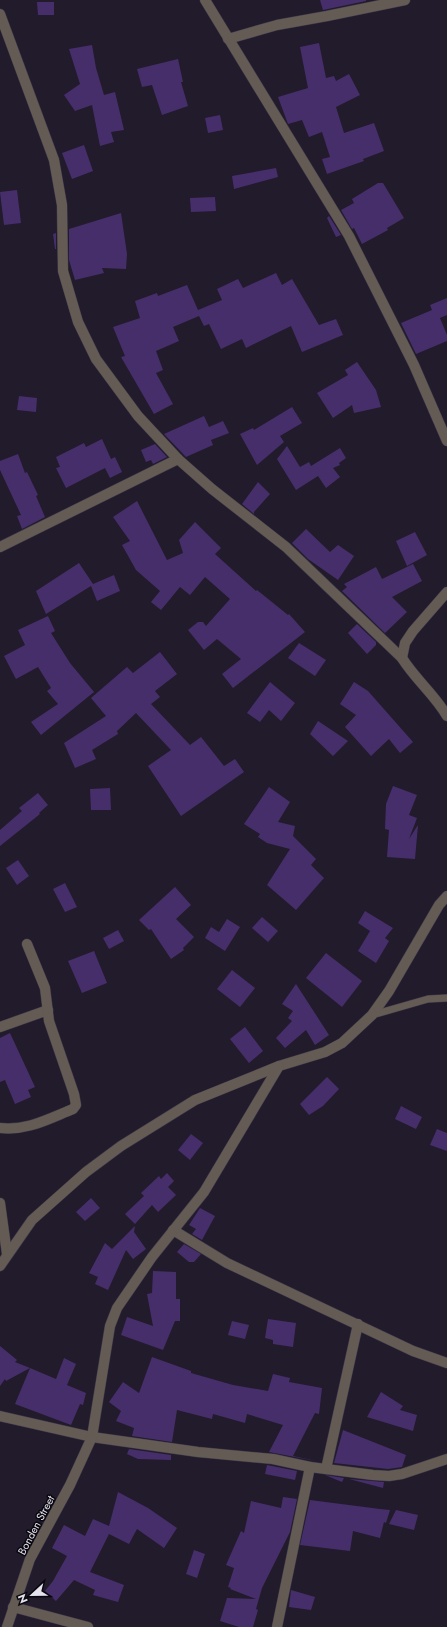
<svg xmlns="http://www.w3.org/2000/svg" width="447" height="1627" font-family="Jost,sans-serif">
<rect width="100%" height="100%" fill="#211b2c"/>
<!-- building -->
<g fill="#462e6a">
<path d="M 320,0 L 366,0 L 366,1 L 323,10 Z"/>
<path d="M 37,2 L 54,2 L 54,15 L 38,15 Z"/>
<path d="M 319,43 L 326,78 L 334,76 L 336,81 L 349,74 L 360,95 L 336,107 L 344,133 L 374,123 L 384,151 L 363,159 L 364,161 L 327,174 L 322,159 L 330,157 L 322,132 L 309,137 L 302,120 L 288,124 L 278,97 L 308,88 L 300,47 Z"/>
<path d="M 92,45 L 96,68 L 104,95 L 115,92 L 124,130 L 111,132 L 114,142 L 100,146 L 92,105 L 75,111 L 64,95 L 80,84 L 69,49 Z"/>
<path d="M 178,59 L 183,82 L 181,82 L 188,106 L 162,115 L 152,85 L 142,87 L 137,69 Z"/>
<path d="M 220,115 L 223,130 L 208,133 L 205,118 Z"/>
<path d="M 84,145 L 93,171 L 72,179 L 62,153 Z"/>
<path d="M 276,168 L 278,177 L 234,189 L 232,176 Z"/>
<path d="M 378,183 L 383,183 L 404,218 L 387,228 L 388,230 L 362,244 L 354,228 L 352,229 L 341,210 L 354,203 L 352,199 Z"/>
<path d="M 17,190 L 21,223 L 4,225 L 0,192 Z"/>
<path d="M 215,197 L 216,211 L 191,212 L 190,198 Z"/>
<path d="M 121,213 L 127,254 L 126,269 L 102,268 L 104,273 L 75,280 L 69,260 L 69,229 Z"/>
<path d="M 329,216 L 341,235 L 336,237 L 327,218 Z"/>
<path d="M 56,233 L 56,249 L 55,249 L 53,234 Z"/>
<path d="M 276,273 L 282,285 L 292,279 L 319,325 L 336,319 L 343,335 L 302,352 L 291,326 L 246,348 L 242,339 L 221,349 L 209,324 L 204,326 L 199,316 L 173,327 L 179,341 L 156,351 L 163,370 L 156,373 L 173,404 L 154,414 L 121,357 L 125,356 L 113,327 L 140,318 L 135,301 L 157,293 L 158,296 L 187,285 L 198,310 L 222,300 L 217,289 L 238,279 L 243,288 Z"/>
<path d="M 447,298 L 447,315 L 440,318 L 447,335 L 447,341 L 416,354 L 401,323 L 432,310 L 430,305 Z"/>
<path d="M 357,362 L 376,390 L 381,407 L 354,413 L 352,405 L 333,418 L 317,393 L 348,375 L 345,370 Z"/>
<path d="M 19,396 L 37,398 L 36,412 L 17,410 Z"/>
<path d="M 292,407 L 302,423 L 280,436 L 284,442 L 257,465 L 240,434 L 253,428 L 254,430 Z"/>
<path d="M 204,416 L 209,427 L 223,421 L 229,433 L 211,440 L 213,445 L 186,457 L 164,434 Z"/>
<path d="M 102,439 L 111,459 L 115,457 L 122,472 L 110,478 L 105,468 L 66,488 L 56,468 L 60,467 L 56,457 L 84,443 L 86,447 Z"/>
<path d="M 155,444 L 167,457 L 153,464 L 151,460 L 146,462 L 141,450 Z"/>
<path d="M 287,446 L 300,467 L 309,462 L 311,466 L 340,448 L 346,458 L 339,463 L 340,465 L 333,468 L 340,477 L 326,488 L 318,476 L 296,490 L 277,459 Z"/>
<path d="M 18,454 L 25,473 L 27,472 L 38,495 L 36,496 L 45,517 L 22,529 L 17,516 L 21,515 L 0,470 L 0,461 Z"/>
<path d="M 258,482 L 270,494 L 254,512 L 254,514 L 242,504 Z"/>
<path d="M 137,501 L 167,560 L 183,553 L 179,540 L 195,522 L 221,548 L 215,554 L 256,591 L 257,590 L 288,615 L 289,614 L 305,632 L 233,688 L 222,674 L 241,659 L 217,639 L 204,650 L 188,630 L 198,622 L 203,622 L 206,626 L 230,599 L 205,577 L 190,595 L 180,587 L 161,610 L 151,602 L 160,591 L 136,570 L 122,545 L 130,541 L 113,517 Z"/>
<path d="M 306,529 L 330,552 L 338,545 L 354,556 L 338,580 L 308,559 L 292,543 Z"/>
<path d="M 415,532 L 427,555 L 407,566 L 396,541 Z"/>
<path d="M 79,563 L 93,584 L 114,575 L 120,591 L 97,601 L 91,586 L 46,614 L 36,591 Z"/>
<path d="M 413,564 L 422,581 L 392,597 L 407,612 L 385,633 L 342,591 L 347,587 L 344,584 L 376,567 L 382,579 Z"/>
<path d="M 48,616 L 55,631 L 51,633 L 70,663 L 94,692 L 41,735 L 31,722 L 58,704 L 47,691 L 51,688 L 38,667 L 16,679 L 4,656 L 25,645 L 18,630 Z"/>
<path d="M 357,624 L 376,642 L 376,645 L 367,654 L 348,633 Z"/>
<path d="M 299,643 L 326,660 L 315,676 L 288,658 Z"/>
<path d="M 160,652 L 177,674 L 155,691 L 160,697 L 151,704 L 190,745 L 201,737 L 224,766 L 235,759 L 244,772 L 181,816 L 148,766 L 171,750 L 136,713 L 117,731 L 118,734 L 92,750 L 96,759 L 75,768 L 64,743 L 106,716 L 91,698 L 127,667 L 133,673 Z"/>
<path d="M 270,682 L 295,703 L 281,721 L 269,710 L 260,722 L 247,713 Z"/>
<path d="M 354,682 L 368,691 L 413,742 L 400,753 L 389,739 L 371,756 L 345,727 L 356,715 L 340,704 Z"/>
<path d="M 318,721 L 348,741 L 333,756 L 310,734 Z"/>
<path d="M 393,786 L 417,795 L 409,815 L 417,818 L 409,839 L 418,825 L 415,859 L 387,857 L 389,830 L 385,829 L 386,804 Z"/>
<path d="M 269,787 L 290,802 L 278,822 L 295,826 L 293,836 L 316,859 L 311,865 L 324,878 L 296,910 L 267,885 L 290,849 L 267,843 L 258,837 L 260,834 L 244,824 Z"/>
<path d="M 110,788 L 111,810 L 91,810 L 90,789 Z"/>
<path d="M 38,793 L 48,805 L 39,813 L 40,814 L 0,846 L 0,830 L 22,811 L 19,808 Z"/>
<path d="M 18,860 L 29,876 L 17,885 L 6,868 Z"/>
<path d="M 65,883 L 77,907 L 65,912 L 53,889 Z"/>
<path d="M 175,887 L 191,905 L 176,919 L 194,937 L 183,948 L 184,950 L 171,959 L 151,929 L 149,930 L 139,920 Z"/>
<path d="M 365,911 L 393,928 L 385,938 L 389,941 L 376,963 L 358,951 L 370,931 L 358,923 Z"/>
<path d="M 262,917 L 278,931 L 268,942 L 252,928 Z"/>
<path d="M 227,919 L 240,927 L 225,951 L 205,938 L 211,927 L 219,932 Z"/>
<path d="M 118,930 L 124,941 L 109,949 L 103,938 Z"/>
<path d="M 94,951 L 107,983 L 82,993 L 68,961 Z"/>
<path d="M 326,953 L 362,981 L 342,1007 L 306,978 Z"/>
<path d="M 232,970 L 255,988 L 240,1007 L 217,989 Z"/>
<path d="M 296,984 L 329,1035 L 315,1045 L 306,1030 L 285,1048 L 276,1038 L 292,1021 L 288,1018 L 293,1011 L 282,1004 Z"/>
<path d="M 245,1027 L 263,1051 L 249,1063 L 230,1039 Z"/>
<path d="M 10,1033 L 35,1087 L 28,1090 L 31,1097 L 15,1104 L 5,1080 L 0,1082 L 0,1038 Z"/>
<path d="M 327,1077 L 339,1089 L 323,1106 L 309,1115 L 300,1104 Z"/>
<path d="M 401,1106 L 422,1117 L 416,1129 L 395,1119 Z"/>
<path d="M 437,1129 L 447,1133 L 447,1151 L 430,1145 Z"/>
<path d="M 191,1134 L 203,1143 L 190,1160 L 178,1150 Z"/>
<path d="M 167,1173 L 174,1181 L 168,1187 L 176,1195 L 158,1212 L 152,1205 L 135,1224 L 125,1214 L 144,1196 L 141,1193 L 159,1176 L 161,1179 Z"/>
<path d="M 91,1198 L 100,1208 L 85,1221 L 76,1212 Z"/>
<path d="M 200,1208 L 215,1216 L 202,1240 L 192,1234 L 196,1229 L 189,1225 Z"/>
<path d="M 135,1226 L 134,1232 L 146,1249 L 133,1259 L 126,1250 L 108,1290 L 95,1284 L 98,1277 L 89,1273 L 105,1243 L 112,1249 Z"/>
<path d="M 184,1244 L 201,1254 L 194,1262 L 189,1262 L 177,1252 Z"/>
<path d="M 153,1271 L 176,1272 L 176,1299 L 180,1299 L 180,1321 L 175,1321 L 163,1350 L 121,1335 L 127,1317 L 153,1326 L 147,1294 L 152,1293 Z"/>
<path d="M 268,1319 L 296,1323 L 293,1347 L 273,1344 L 273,1340 L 265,1338 Z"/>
<path d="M 232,1321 L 249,1325 L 245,1339 L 228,1335 Z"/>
<path d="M 0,1346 L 17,1360 L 15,1362 L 30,1368 L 6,1381 L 5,1379 L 0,1386 Z"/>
<path d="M 152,1357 L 191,1371 L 191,1373 L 233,1385 L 268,1391 L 273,1374 L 290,1378 L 289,1382 L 322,1388 L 319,1414 L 315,1413 L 293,1456 L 321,1462 L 269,1452 L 283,1425 L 247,1414 L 245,1423 L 213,1414 L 212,1419 L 177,1410 L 172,1442 L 132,1436 L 134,1428 L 116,1421 L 121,1411 L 109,1402 L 123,1382 L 139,1393 Z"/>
<path d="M 64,1358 L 76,1364 L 67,1385 L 86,1393 L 83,1405 L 80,1404 L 71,1425 L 15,1404 L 30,1368 L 56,1379 Z"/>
<path d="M 381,1392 L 403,1406 L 400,1410 L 417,1415 L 413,1431 L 367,1417 Z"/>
<path d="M 343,1430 L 406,1455 L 402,1467 L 388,1469 L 334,1463 Z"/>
<path d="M 129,1449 L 171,1455 L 171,1460 L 138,1459 L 127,1454 Z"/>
<path d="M 267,1465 L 297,1471 L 295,1480 L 265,1474 Z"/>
<path d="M 325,1475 L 344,1478 L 342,1482 Z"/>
<path d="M 349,1479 L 372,1481 L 384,1482 L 383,1488 Z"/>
<path d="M 118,1492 L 148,1508 L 177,1528 L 164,1548 L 137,1529 L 129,1544 L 109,1534 L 90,1572 L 124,1585 L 118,1602 L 93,1595 L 95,1590 L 74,1580 L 56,1601 L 45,1591 L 53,1581 L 67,1556 L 52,1548 L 64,1525 L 85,1536 L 93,1519 L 109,1526 Z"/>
<path d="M 283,1497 L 297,1499 L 290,1532 L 262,1588 L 256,1609 L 258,1610 L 253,1627 L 239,1627 L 220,1621 L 227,1598 L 256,1599 L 230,1589 L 231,1588 L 228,1587 L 234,1568 L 226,1565 L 241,1531 L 244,1533 L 251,1501 L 281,1508 Z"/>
<path d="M 310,1500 L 380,1509 L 390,1510 L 386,1523 L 384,1522 L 380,1538 L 353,1531 L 350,1551 L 300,1545 Z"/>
<path d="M 396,1510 L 418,1515 L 414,1530 L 389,1524 Z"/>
<path d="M 194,1550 L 205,1554 L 197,1578 L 186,1574 Z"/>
<path d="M 291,1590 L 315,1597 L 311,1610 L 289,1607 Z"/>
</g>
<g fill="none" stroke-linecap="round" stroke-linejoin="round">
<!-- lane casing -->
<g stroke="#3c3747" stroke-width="8">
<path id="lane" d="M 372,1015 L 428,999 L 447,998"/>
</g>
<!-- street casing -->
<g stroke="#3c3747" stroke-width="11">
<g id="street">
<path d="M 205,0 L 349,236 L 414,365 L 447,441"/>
<path d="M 0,14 L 54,160 L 62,205 L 63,271 L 78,322 L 96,359 L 138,416 L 178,459 L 212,489 L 286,547 L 402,658"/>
<path d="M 228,39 L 277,25 L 327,16 L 405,0"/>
<path d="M 0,547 L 178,459"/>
<path d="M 447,592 L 413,631 L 405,643 L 402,658 C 415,679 435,695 447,716"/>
<path d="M 0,1027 L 48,1010"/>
<path d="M 0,1128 C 27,1131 48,1119 73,1109 L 76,1105 L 74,1094 L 49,1021 L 45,988 L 27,944"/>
<path d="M 0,1203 L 7,1254"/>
<path d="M 173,1230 L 227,1263 L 413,1351 L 447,1363"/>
<path d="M 0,1266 L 32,1220 L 86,1172 L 121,1146 L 195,1100 L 279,1066 L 325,1052 L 342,1043 L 372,1015 L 389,991 L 439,905 L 447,896"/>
<path d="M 0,1416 L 92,1437 L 198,1452 L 273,1459 L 310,1467 L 373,1475 L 389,1476 L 402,1474 L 447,1459"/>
<path d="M 326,1469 L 358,1324"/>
<path d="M 13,1607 L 88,1627"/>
<path d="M 7,1627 L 30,1559 L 70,1485 L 92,1437 L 110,1326 L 117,1308 L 152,1257 L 204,1192 L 279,1066"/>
<path d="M 277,1627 L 310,1467"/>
</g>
</g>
<!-- lane -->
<use href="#lane" stroke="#635b54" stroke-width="7"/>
<!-- street -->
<use href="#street" stroke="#635b54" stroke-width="10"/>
</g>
<g text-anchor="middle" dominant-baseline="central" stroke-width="3" stroke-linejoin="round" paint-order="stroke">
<!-- street labels -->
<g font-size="11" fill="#e5e1ed" stroke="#09070e">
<text transform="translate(36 1525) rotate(-62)">Bonden Street</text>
</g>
</g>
<!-- north arrow -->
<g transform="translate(32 1595) rotate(248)" stroke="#09070e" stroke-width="3" paint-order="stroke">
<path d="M0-3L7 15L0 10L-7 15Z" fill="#e5e1ed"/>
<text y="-6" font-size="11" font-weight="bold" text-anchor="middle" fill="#e5e1ed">N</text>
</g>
</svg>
